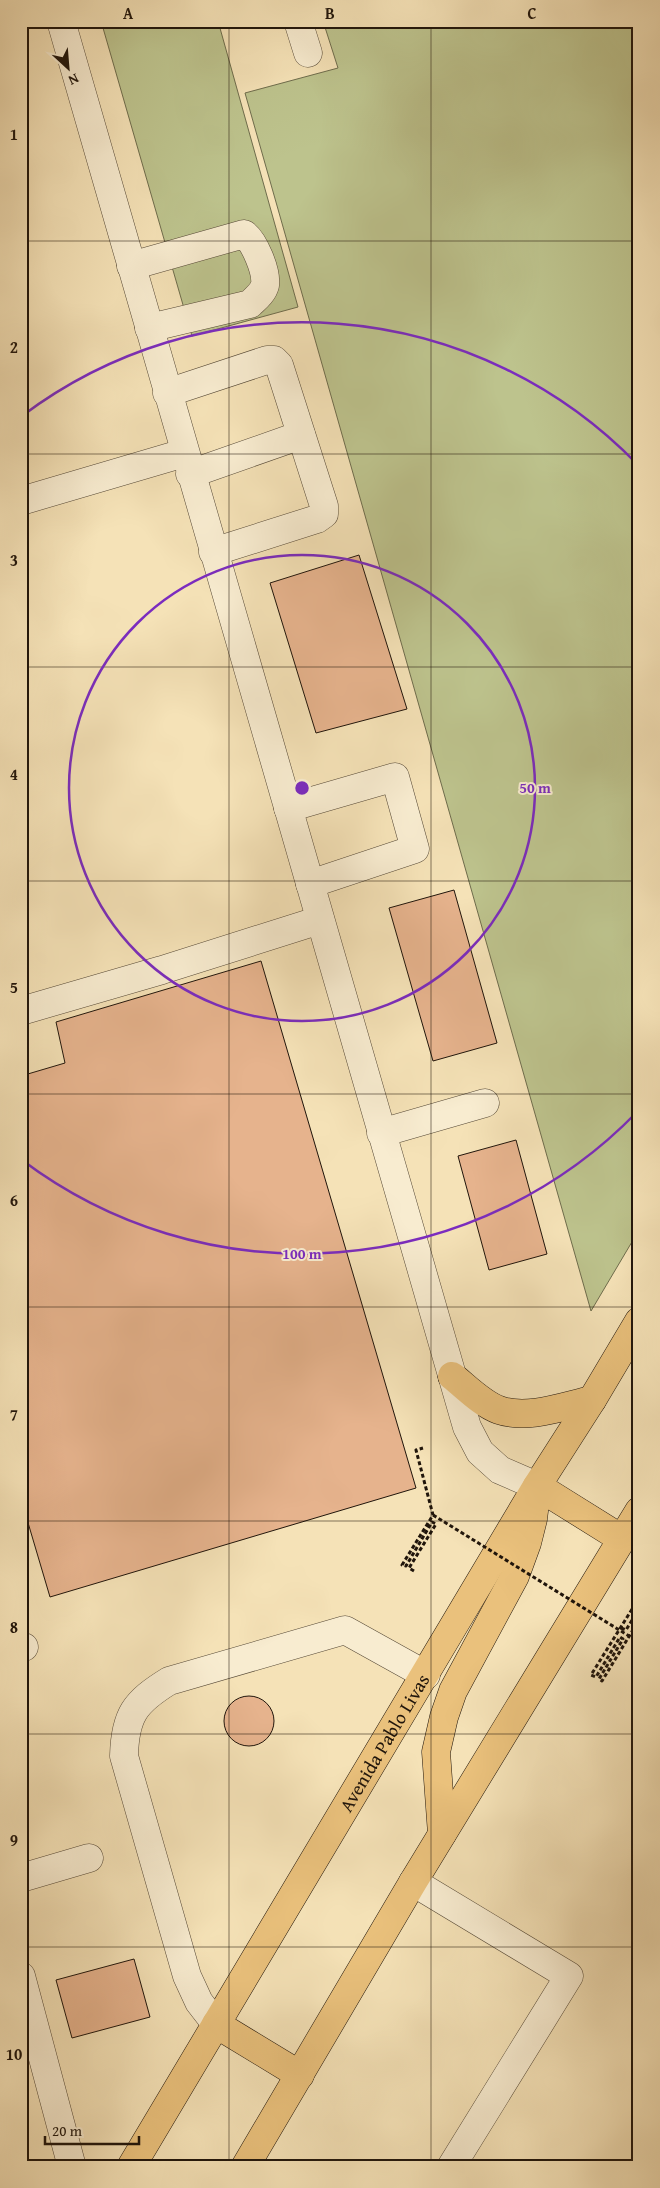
<svg xmlns="http://www.w3.org/2000/svg" width="660" height="2188" font-family="'Gentium Book Plus',serif">
<rect width="100%" height="100%" fill="#f5e2b7"/>
<filter id="stains"><feTurbulence type="fractalNoise" baseFrequency=".004" numOctaves="4"/><feColorMatrix values="0 0 0 0 .2 0 0 0 0 .09 0 0 0 0 .02 0 0 0 .5 -.17"/></filter>
<radialGradient id="worn" r=".72"><stop offset=".6" stop-color="#630" stop-opacity="0"/><stop offset="1" stop-color="#630" stop-opacity=".3"/></radialGradient>
<!-- green -->
<g fill="#bdc38d" stroke="#6e6c4c">
<path d="M 101,21 L 218,21 L 298,307 L 192,336 Z"/>
<path d="M 323,21 L 639,21 L 639,1230 L 591,1311 L 245,93 L 338,68 Z"/>
</g>
<!-- building -->
<g fill="#e6b38d" stroke="#20150b">
<path d="M 359,555 L 407,709 L 316,733 L 270,583 Z"/>
<path d="M 454,890 L 497,1043 L 433,1061 L 389,908 Z"/>
<path d="M 261,961 L 416,1488 L 50,1597 L 21,1499 L 21,1076 L 65,1063 L 56,1022 Z"/>
<path d="M 516,1140 L 547,1254 L 489,1270 L 458,1156 Z"/>
<circle cx="249" cy="1721" r="25"/>
<path d="M 134,1959 L 150,2017 L 72,2038 L 56,1980 Z"/>
</g>
<g fill="none" stroke-linecap="round" stroke-linejoin="round">
<!-- minor casing -->
<g stroke="#554836" stroke-width="29">
<g id="minor">
<path d="M 61,21 L 467,1427 L 480,1452 L 500,1470 L 537,1486"/>
<path d="M 298,21 L 308,53"/>
<path d="M 131,266 L 244,234 C 254,241 267,271 265,285 C 263,293 255,299 250,304 L 149,328"/>
<path d="M 167,393 L 267,360 L 274,360 L 279,365 L 324,506 L 324,514 L 317,519 L 213,552"/>
<path d="M 190,474 L 301,435"/>
<path d="M 21,501 L 184,453"/>
<path d="M 288,808 L 395,777 L 415,849 L 310,884"/>
<path d="M 21,1011 L 162,970 L 320,920"/>
<path d="M 381,1133 L 485,1103"/>
<path d="M 21,1648 L 24,1647"/>
<path d="M 21,1878 L 89,1858"/>
<path d="M 413,1882 L 569,1976 L 451,2167"/>
<path d="M 21,1976 L 72,2167"/>
<path d="M 216,2024 L 199,2002 L 187,1976 L 124,1756 C 125,1715 135,1702 169,1681 L 345,1630 L 426,1675"/>
</g>
</g>
<!-- major casing -->
<g stroke="#20150b" stroke-width="29">
<g id="major">
<path d="M 452,1376 C 466,1387 482,1404 499,1410 C 528,1420 564,1406 592,1400"/>
<path d="M 442,1834 L 436,1752 L 444,1717 L 453,1691 L 515,1576 L 527,1543 L 533,1519 L 537,1486 L 622,1539"/>
<path d="M 216,2024 L 300,2075"/>
<path id="s1" d="M 131,2167 L 537,1486 L 592,1400 L 639,1321"/>
<path d="M 245,2167 L 413,1882 L 639,1511"/>
</g>
</g>
<!-- path -->
<g stroke="#20150b" stroke-width="3" stroke-dasharray="4 2.5" stroke-linecap="butt">
<path d="M 414,1571 L 409,1568 L 436,1524 L 432,1522 L 406,1566 L 402,1565 L 433,1515 L 416,1450 L 423,1448"/>
<path d="M 639,1598 L 591,1675 L 596,1677 L 620,1637 L 623,1639 L 599,1679 L 602,1681 L 639,1620"/>
<path d="M 621,1628 L 626,1630 L 639,1609"/>
</g>
<!-- minor -->
<use href="#minor" stroke="#f8ecd0" stroke-width="28"/>
<!-- major -->
<use href="#major" stroke="#eac17c" stroke-width="28"/>
<!-- path-bridge -->
<path stroke="#20150b" stroke-width="3" stroke-dasharray="4 2.5" stroke-linecap="butt" d="M 433,1515 L 629,1636"/>
</g>
<!-- grid -->
<path fill="none" stroke="#20150b" stroke-width="1" stroke-opacity="0.55" d="M 229,21 L 229,2167M 431,21 L 431,2167M 21,241 L 639,241M 21,454 L 639,454M 21,667 L 639,667M 21,881 L 639,881M 21,1094 L 639,1094M 21,1307 L 639,1307M 21,1521 L 639,1521M 21,1734 L 639,1734M 21,1947 L 639,1947"/>
<!-- distance rings -->
<g fill="none" stroke="#7b2cbf" stroke-width="2.5">
<circle cx="302" cy="788" r="233"/>
<path d="M637 1112A466 466 0 0 1 22 1160M22 416A466 466 0 0 1 637 464"/>
</g>
<g text-anchor="middle" dominant-baseline="central" stroke-width="4" stroke-linejoin="round" paint-order="stroke">
<!-- street labels -->
<g font-size="19" fill="#20150b" stroke="#f8ecd0">
<text stroke="none"><textPath href="#s1" startOffset="494">Avenida Pablo Livas</textPath></text>
</g>
</g>
<circle cx="302" cy="788" r="8" fill="#7b2cbf" stroke="#f8ecd0" stroke-width="2.5"/>
<g font-size="15" text-anchor="middle" font-weight="bold" fill="#7b2cbf" stroke="#f8ecd0" stroke-width="4" stroke-linejoin="round" paint-order="stroke">
<text x="535" y="793">50 m</text>
<text x="302" y="1259">100 m</text>
</g>
<!-- margin -->
<rect width="660" height="2188" fill="none" stroke="#f5e2b7" stroke-width="55"/>
<!-- north arrow -->
<g transform="translate(68 68) rotate(154)" stroke="#f8ecd0" stroke-width="4" paint-order="stroke">
<path d="M0-4L9 19L0 12L-9 19Z" fill="#20150b"/>
<text y="-8" font-size="14" font-weight="bold" text-anchor="middle" fill="#20150b">N</text>
</g>
<!-- scale -->
<path d="M45 2136v8h94v-8" fill="none" stroke="#20150b" stroke-width="2.5"/>
<text x="52" y="2136" font-size="15" fill="#20150b" stroke="#f8ecd0" stroke-width="4" paint-order="stroke">20 m</text>
<rect x="28" y="28" width="604" height="2132" fill="none" stroke="#20150b" stroke-width="2"/>
<g font-size="16" text-anchor="middle" font-weight="bold" fill="#20150b">
<text x="128" y="19">A</text>
<text x="330" y="19">B</text>
<text x="532" y="19">C</text>
<text x="14" y="140">1</text>
<text x="14" y="353">2</text>
<text x="14" y="566">3</text>
<text x="14" y="780">4</text>
<text x="14" y="993">5</text>
<text x="14" y="1206">6</text>
<text x="14" y="1420">7</text>
<text x="14" y="1633">8</text>
<text x="14" y="1846">9</text>
<text x="14" y="2060">10</text>
</g>
<rect width="100%" height="100%" filter="url(#stains)"/>
<rect width="100%" height="100%" fill="url(#worn)"/>
</svg>
